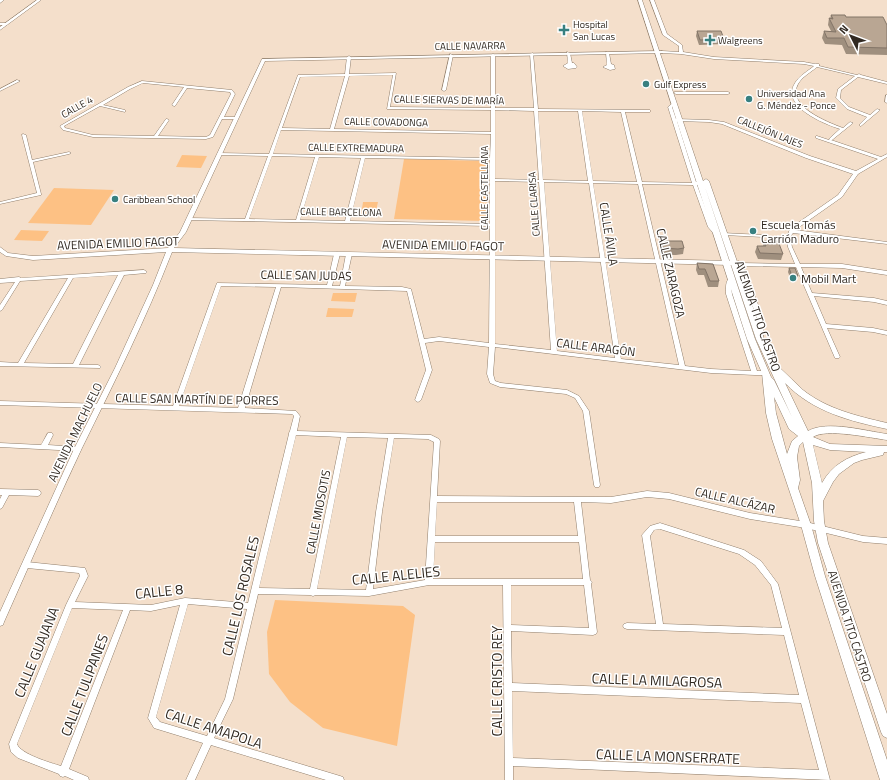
<svg xmlns="http://www.w3.org/2000/svg" width="887" height="780" font-family="'Titillium Web',sans-serif">
<rect width="100%" height="100%" fill="#f4dfcb"/>
<!-- green -->
<g fill="#fdc184">
<path d="M 182,155 L 207,156 L 201,168 L 176,167 Z"/>
<path d="M 404,159 L 486,161 L 487,221 L 394,219 Z"/>
<path d="M 54,188 L 114,190 L 91,225 L 28,223 Z"/>
<path d="M 363,202 L 378,202 L 375,215 L 361,215 Z"/>
<path d="M 21,230 L 49,231 L 42,241 L 14,240 Z"/>
<path d="M 333,293 L 357,293 L 355,302 L 331,301 Z"/>
<path d="M 328,308 L 354,309 L 352,317 L 326,317 Z"/>
<path d="M 275,600 L 403,606 L 415,615 L 397,746 L 323,728 L 290,702 L 269,674 L 267,632 Z"/>
</g>
<g fill="none" stroke-linecap="round" stroke-linejoin="round">
<!-- minor casing -->
<g stroke="#917f6c" stroke-width="1">
<g id="minor">
<path d="M 0,0 L 4,0 L 0,3 Z"/>
<path d="M 650,0 L 654,0 L 667,34 L 682,45 L 683,52 L 714,57 L 804,62 C 809,63 814,64 819,64 L 819,66 L 857,75 L 859,74 L 861,75 L 887,82 L 887,84 L 858,77 L 841,90 L 840,98 L 849,107 L 870,115 L 877,109 L 880,110 L 861,126 L 860,126 L 860,124 L 867,117 L 847,109 L 836,98 L 838,89 L 855,76 L 817,67 C 811,72 802,77 798,84 C 786,106 827,122 843,128 L 850,122 L 853,123 L 832,140 L 831,140 L 881,157 L 887,154 L 887,157 L 858,174 L 842,197 L 795,230 L 887,242 L 887,244 L 793,233 L 790,237 L 792,247 L 800,264 L 842,264 L 887,271 L 887,275 L 842,268 L 801,267 L 812,293 L 874,298 L 887,301 L 887,305 L 874,302 L 814,296 L 826,324 L 873,328 L 887,331 L 887,335 L 873,332 L 827,328 L 840,357 L 839,358 L 835,358 L 796,267 L 743,266 L 764,320 L 763,336 L 762,337 L 758,337 L 757,336 L 758,320 L 737,266 L 732,265 L 731,264 L 732,263 L 739,261 L 741,263 L 795,264 L 788,247 L 786,237 L 789,232 L 789,231 L 792,227 L 838,195 L 853,174 L 806,158 L 722,124 L 709,122 L 677,121 L 696,182 L 705,181 L 707,182 L 697,185 L 712,226 L 719,234 L 719,235 L 715,235 L 708,227 L 693,185 L 642,184 L 685,366 L 711,369 L 751,371 L 726,294 C 726,288 725,280 731,277 L 734,279 L 731,287 L 732,294 L 757,371 L 766,371 L 769,373 L 766,375 L 755,375 L 711,373 L 495,347 L 493,374 L 495,381 L 501,383 L 567,390 L 579,396 L 589,411 L 600,485 L 599,487 L 595,487 L 594,485 L 583,411 L 575,398 L 566,394 L 500,387 L 490,383 L 487,374 L 489,347 L 439,341 L 425,343 L 432,370 L 421,400 L 418,402 L 416,401 L 415,400 L 426,370 L 407,291 L 281,287 L 245,408 L 296,411 L 300,416 L 297,431 L 431,435 L 439,439 L 440,441 L 437,496 L 611,497 L 647,491 L 669,493 L 750,513 L 806,522 L 863,536 L 887,538 L 887,544 L 863,542 L 806,528 L 750,519 L 669,499 L 647,497 L 611,503 L 581,502 L 590,580 L 592,582 L 591,584 L 597,632 L 596,634 L 593,635 L 511,631 L 512,683 L 799,695 L 784,635 L 627,629 L 624,628 L 623,626 L 624,624 L 627,623 L 656,624 L 642,535 L 650,526 L 660,523 L 744,550 L 761,561 L 778,584 L 830,780 L 513,766 L 513,780 L 505,780 L 503,585 L 429,585 L 369,596 L 316,595 L 313,596 L 310,595 L 258,594 L 233,699 L 214,738 L 340,776 L 343,777 L 344,780 L 326,780 L 211,745 L 195,780 L 186,780 L 203,743 L 154,728 L 148,718 L 180,605 L 151,611 L 130,610 L 69,769 L 88,777 L 89,780 L 74,780 L 65,776 L 63,777 L 60,776 L 59,774 L 18,758 L 11,752 L 9,744 L 66,605 L 80,576 L 79,573 L 27,568 L 24,567 L 23,565 L 24,563 L 27,562 L 85,568 L 88,576 L 75,602 L 151,605 L 185,598 L 248,603 L 289,434 L 289,433 L 290,431 L 294,416 L 292,414 L 0,405 L 0,401 L 173,406 L 217,283 L 327,285 L 334,254 L 337,252 L 340,254 L 332,286 L 340,286 L 346,254 L 347,253 L 351,253 L 352,254 L 345,286 L 402,287 L 411,289 L 424,339 L 439,337 L 489,343 L 490,226 L 187,220 L 187,219 L 189,218 L 245,219 L 268,156 L 219,155 L 217,154 L 219,153 L 269,154 L 298,75 L 345,74 L 347,57 L 349,56 L 351,57 L 349,74 L 396,73 L 390,107 L 491,108 L 491,55 L 493,54 L 495,55 L 495,108 L 534,108 L 530,54 L 533,53 L 538,109 L 650,110 L 650,112 L 625,112 L 642,182 L 692,183 L 668,107 L 674,102 L 676,103 L 672,107 L 676,119 L 709,120 L 724,122 L 810,156 L 856,171 L 878,159 L 816,138 L 816,136 L 817,136 L 829,140 L 830,138 L 840,129 C 824,124 780,106 795,83 C 799,76 808,71 814,66 L 804,64 L 714,59 L 681,54 L 661,53 L 661,51 L 662,51 L 679,52 L 679,46 L 663,35 ZM 393,75 L 387,109 L 491,110 L 491,132 L 334,129 L 349,76 ZM 345,76 L 330,129 L 282,128 L 300,77 ZM 495,110 L 534,111 L 539,180 L 495,179 ZM 538,111 L 578,111 L 588,181 L 543,180 ZM 582,111 L 621,112 L 637,182 L 593,181 ZM 281,130 L 491,134 L 490,158 L 273,154 ZM 272,156 L 315,157 L 296,220 L 249,219 ZM 319,157 L 361,158 L 345,221 L 300,220 ZM 365,158 L 490,160 L 490,224 L 350,221 ZM 495,181 L 539,182 L 551,350 L 495,344 ZM 544,182 L 589,183 L 615,358 L 557,351 ZM 593,183 L 638,184 L 679,365 L 621,359 ZM 221,286 L 276,287 L 238,408 L 179,406 ZM 296,435 L 341,437 L 310,589 L 259,588 ZM 347,437 L 388,438 L 376,512 L 366,590 L 317,589 ZM 394,438 L 428,439 L 434,442 L 425,580 L 373,589 L 382,512 ZM 437,502 L 574,502 L 578,536 L 435,536 ZM 660,529 L 739,554 L 755,565 L 771,585 L 782,628 L 663,624 L 650,536 L 654,530 ZM 435,542 L 579,542 L 583,579 L 433,579 ZM 511,585 L 584,585 L 589,628 L 511,625 ZM 188,604 L 247,609 L 225,699 L 207,736 L 160,722 L 156,717 ZM 72,608 L 123,610 L 61,766 C 51,763 20,754 17,744 ZM 512,691 L 801,703 L 819,770 L 513,758 Z"/>
<path d="M 0,23 L 6,23 L 8,24 L 6,25 L 0,25 Z"/>
<path d="M 567,52 L 570,53 L 572,63 L 574,63 L 577,67 L 576,68 L 568,69 L 563,66 L 568,63 Z"/>
<path d="M 606,52 L 609,53 L 611,64 L 614,65 L 615,69 L 610,70 L 603,67 L 607,65 Z"/>
<path d="M 450,54 L 453,55 L 446,90 L 444,91 L 442,90 Z"/>
<path d="M 17,80 L 20,81 L 0,91 L 0,89 Z"/>
<path d="M 142,81 L 232,90 L 235,94 L 224,117 L 236,117 L 238,118 L 236,119 L 222,119 L 213,137 L 206,139 L 93,137 L 63,130 L 60,126 L 128,87 ZM 143,83 L 184,87 L 172,105 L 174,106 L 175,106 L 187,88 L 230,92 L 231,94 L 210,135 L 206,137 L 158,136 L 169,120 L 167,119 L 166,119 L 154,136 L 93,135 L 65,128 L 64,126 L 100,106 L 125,112 L 125,110 L 103,105 L 130,89 Z"/>
<path d="M 675,92 L 728,92 L 730,93 L 728,94 L 676,94 L 674,93 Z"/>
<path d="M 886,95 L 887,95 L 887,103 L 885,102 Z"/>
<path d="M 23,134 L 26,135 L 32,160 L 69,152 L 71,153 L 69,154 L 33,162 L 41,194 L 41,195 L 0,204 L 0,202 L 37,193 L 22,135 Z"/>
<path d="M 722,233 L 763,235 L 765,236 L 763,237 L 724,235 L 722,234 Z"/>
<path d="M 144,270 L 147,272 L 146,273 L 124,275 L 79,365 L 98,365 L 100,366 L 101,367 L 100,368 L 0,366 L 0,362 L 18,363 L 68,278 L 20,281 L 2,310 L 0,311 L 0,305 L 15,282 L 0,283 L 0,279 L 19,277 L 21,278 ZM 118,275 L 73,364 L 24,363 L 73,278 Z"/>
<path d="M 48,433 L 52,433 L 53,435 L 48,445 L 78,447 L 80,447 L 81,449 L 80,451 L 78,451 L 0,447 L 0,443 L 41,445 Z"/>
<path d="M 0,489 L 38,490 L 40,491 L 41,493 L 40,495 L 38,496 L 9,495 L 2,508 L 0,509 L 0,499 L 2,495 L 0,495 Z"/>
</g>
</g>
<!-- tertiary casing -->
<g stroke="#917f6c" stroke-width="1">
<g id="tertiary">
<path d="M 37,0 L 41,0 L 0,30 L 0,27 Z"/>
<path d="M 662,51 L 664,52 L 663,53 L 265,61 L 186,232 L 174,248 L 731,261 L 734,263 L 731,265 L 172,252 C 146,319 114,383 82,448 C 55,505 30,564 4,622 L 3,625 L 0,626 L 0,612 L 74,449 L 115,368 L 153,285 L 166,252 L 33,260 L 6,256 L 0,252 L 0,247 L 8,253 L 33,256 L 168,248 L 180,232 L 262,59 Z"/>
</g>
</g>
<!-- primary casing -->
<g stroke="#917f6c" stroke-width="1">
<path id="primary" d="M 638,0 L 642,0 L 703,181 L 706,179 L 709,181 L 764,339 L 778,367 L 780,368 C 788,375 795,383 803,390 C 827,409 857,416 887,423 L 887,429 C 850,421 813,412 785,383 L 808,431 C 827,420 866,431 887,434 L 887,440 C 871,438 826,428 813,437 L 830,444 L 887,446 L 887,452 L 884,452 L 883,455 L 862,460 L 854,463 L 839,474 L 833,482 L 823,501 L 824,521 L 828,543 L 887,714 L 887,738 L 883,736 L 881,732 L 818,543 L 814,521 L 812,483 L 803,442 L 799,446 L 797,457 L 800,480 L 798,488 L 811,525 L 825,576 L 887,760 L 887,780 L 880,780 L 815,576 L 801,525 L 772,439 L 766,413 L 762,373 L 747,339 ZM 705,187 L 756,339 L 792,417 L 774,380 L 771,377 L 755,339 ZM 774,397 L 789,429 L 798,436 L 792,441 L 787,454 L 776,413 ZM 813,445 L 830,450 L 866,452 C 847,457 832,465 822,483 Z"/>
</g>
<!-- minor -->
<use href="#minor" fill="#fff" fill-rule="evenodd"/>
<!-- tertiary -->
<use href="#tertiary" fill="#fff" fill-rule="evenodd"/>
<!-- primary -->
<use href="#primary" fill="#fff" fill-rule="evenodd"/>
</g>
<!-- wall -->
<g fill="#9f8f7e">
<path d="M 831,15 L 887,25 L 887,55 L 846,54 L 842,45 L 825,44 L 822,38 L 824,31 L 831,31 L 828,25 L 829,18 L 830,19 Z"/>
<path d="M 697,31 L 724,39 L 723,44 L 699,45 L 696,36 Z"/>
<path d="M 661,241 L 684,248 L 683,254 L 676,255 L 662,255 L 660,247 Z"/>
<path d="M 764,241 L 783,254 L 781,260 L 758,259 L 755,252 L 757,246 L 763,246 Z"/>
<path d="M 697,263 L 713,264 L 719,281 L 718,287 L 708,287 L 704,275 L 698,275 L 696,270 Z"/>
<path d="M 789,268 L 798,276 L 796,280 L 791,280 L 788,272 Z"/>
</g>
<!-- building -->
<g fill="#b9a693" stroke="#827467">
<path d="M 831,15 L 845,15 L 846,17 L 883,17 L 887,25 L 887,48 L 848,47 L 844,38 L 827,38 L 824,31 L 836,32 L 829,18 L 833,19 Z"/>
<path d="M 697,31 L 721,31 L 724,39 L 700,40 Z"/>
<path d="M 661,241 L 682,241 L 684,248 L 678,249 L 663,248 Z"/>
<path d="M 764,241 L 778,241 L 783,254 L 760,253 L 757,246 L 766,246 Z"/>
<path d="M 697,263 L 713,264 L 719,281 L 710,281 L 705,269 L 699,269 Z"/>
<path d="M 789,268 L 795,268 L 798,276 L 792,276 Z"/>
</g>
<!-- markers -->
<g fill="#388080" stroke="#fff" stroke-width="1.5">
<path d="M562 24h4v4h4v4h-4v4h-4v-4h-4v-4h4z"/>
<path d="M708 34h4v4h4v4h-4v4h-4v-4h-4v-4h4z"/>
<circle cx="646" cy="84" r="4"/>
<circle cx="749" cy="99" r="4"/>
<circle cx="115" cy="199" r="4"/>
<circle cx="753" cy="231" r="4"/>
<circle cx="793" cy="278" r="4"/>
</g>
<g text-anchor="middle" dominant-baseline="central" stroke-width="3" stroke-linejoin="round" paint-order="stroke">
<!-- far-poi labels -->
<g font-size="10" fill="#312921" stroke="#fff" text-anchor="start">
<text x="573" y="24">Hospital<tspan x="573" dy="12">San Lucas</tspan></text>
<text x="718" y="40">Walgreens</text>
<text x="654" y="84">Gulf Express</text>
<text x="757" y="93">Universidad Ana<tspan x="757" dy="12">G. Méndez - Ponce</tspan></text>
<text x="123" y="199">Caribbean School</text>
</g>
<!-- far-street labels -->
<g font-size="10" fill="#312921" stroke="#fff">
<text transform="translate(470 46) rotate(-1)">CALLE NAVARRA</text>
<text transform="translate(449 100) rotate(1)">CALLE SIERVAS DE MARÍA</text>
<text transform="translate(77 107) rotate(-29)">CALLE 4</text>
<text transform="translate(386 122) rotate(1)">CALLE COVADONGA</text>
<text transform="translate(770 132) rotate(22)">CALLEJÓN LAJES</text>
<text transform="translate(356 148) rotate(1)">CALLE EXTREMADURA</text>
<text transform="translate(484 188) rotate(-90)">CALLE CASTELLANA</text>
<text transform="translate(534 204) rotate(-94)">CALLE CLARISA</text>
<text transform="translate(341 212) rotate(1)">CALLE BARCELONA</text>
</g>
<!-- poi labels -->
<g font-size="12" fill="#312921" stroke="#fff" text-anchor="start">
<text x="761" y="224">Escuela Tomás<tspan x="761" dy="14">Carrión Maduro</tspan></text>
<text x="801" y="278">Mobil Mart</text>
</g>
<!-- street labels -->
<g font-size="12" fill="#312921" stroke="#fff">
<text transform="translate(609 234) rotate(81)">CALLE ÁVILA</text>
<text transform="translate(118 243) rotate(-2)">AVENIDA EMILIO FAGOT</text>
<text transform="translate(443 245) rotate(1)">AVENIDA EMILIO FAGOT</text>
<text transform="translate(671 273) rotate(77)">CALLE ZARAGOZA</text>
<text transform="translate(306 275) rotate(1)">CALLE SAN JUDAS</text>
<text transform="translate(758 316) rotate(71)">AVENIDA TITO CASTRO</text>
<text transform="translate(596 347) rotate(7)">CALLE ARAGÓN</text>
<text transform="translate(197 399) rotate(1)">CALLE SAN MARTÍN DE PORRES</text>
<text transform="translate(75 432) rotate(-64)">AVENIDA MACHUELO</text>
<text transform="translate(735 500) rotate(13)">CALLE ALCÁZAR</text>
<text transform="translate(318 512) rotate(-79)">CALLE MIOSOTIS</text>
<text transform="translate(850 626) rotate(72)">AVENIDA TITO CASTRO</text>
</g>
<!-- near-street labels -->
<g font-size="14" fill="#312921" stroke="#fff">
<text transform="translate(396 575) rotate(-6)">CALLE ALELIES</text>
<text transform="translate(159 591) rotate(-6)">CALLE 8</text>
<text transform="translate(240 596) rotate(-77)">CALLE LOS ROSALES</text>
<text transform="translate(36 652) rotate(-68)">CALLE GUAJANA</text>
<text transform="translate(657 680) rotate(2)">CALLE LA MILAGROSA</text>
<text transform="translate(496 681) rotate(-90)">CALLE CRISTO REY</text>
<text transform="translate(84 685) rotate(-69)">CALLE TULIPANES</text>
<text transform="translate(214 728) rotate(18)">CALLE AMAPOLA</text>
<text transform="translate(668 756) rotate(2)">CALLE LA MONSERRATE</text>
</g>
</g>
<!-- north arrow -->
<g transform="translate(851 36) rotate(312)" stroke="#ffffff" stroke-width="3" paint-order="stroke">
<path d="M0-3L7 15L0 10L-7 15Z" fill="#312921"/>
<text y="-6" font-size="11" font-weight="bold" text-anchor="middle" fill="#312921">N</text>
</g>
</svg>
